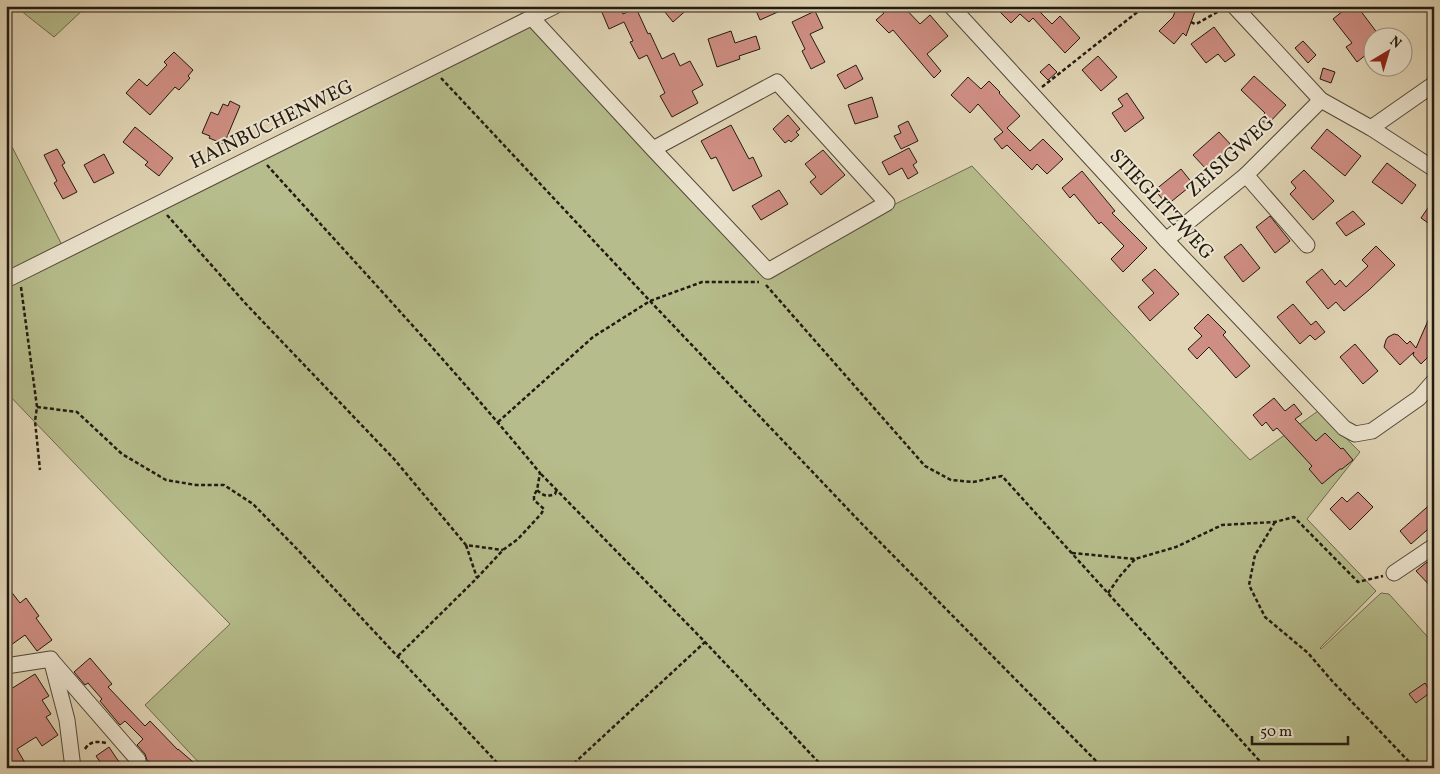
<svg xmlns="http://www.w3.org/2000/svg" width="1440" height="774" font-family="Vollkorn,serif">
<rect width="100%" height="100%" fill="#e1d5b5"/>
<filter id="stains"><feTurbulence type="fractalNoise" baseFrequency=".004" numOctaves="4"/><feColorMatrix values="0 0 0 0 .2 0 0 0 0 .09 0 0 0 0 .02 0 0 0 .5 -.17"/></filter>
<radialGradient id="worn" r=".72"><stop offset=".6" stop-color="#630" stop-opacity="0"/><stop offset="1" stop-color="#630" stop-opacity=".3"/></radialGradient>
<!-- green -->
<g fill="#b6bc8b" stroke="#6c6b4e">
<path d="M 15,6 L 87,6 L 54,37 Z"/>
<path d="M 530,9 L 768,267 L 972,166 L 1250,460 L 1318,411 L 1360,452 L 1307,519 L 1376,591 L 1320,648 L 1321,649 L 1381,593 L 1389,594 L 1434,644 L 1434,768 L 204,768 L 145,705 L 230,624 L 171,564 L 6,392 L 6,281 Z"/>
<path d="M 6,135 L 63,247 L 6,278 Z"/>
</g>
<!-- building -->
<g fill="#cf8e83" stroke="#221a11">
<path d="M 610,6 L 619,6 L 623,14 L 636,8 L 648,34 L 650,33 L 662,59 L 674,53 L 680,66 L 690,61 L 703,85 L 692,91 L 698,103 L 672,117 L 660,96 L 665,93 L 647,55 L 639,59 L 630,42 L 633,41 L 624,22 L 609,29 L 601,10 Z"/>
<path d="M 660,6 L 691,6 L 673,22 Z"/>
<path d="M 754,6 L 791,6 L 760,20 Z"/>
<path d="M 876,6 L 903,6 L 920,24 L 930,15 L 948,36 L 927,54 L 941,71 L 934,78 L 893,30 L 889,33 L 876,20 L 884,13 Z"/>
<path d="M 994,6 L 1034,6 L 1052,24 L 1060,16 L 1080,38 L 1065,53 L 1033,18 L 1029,22 L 1020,14 L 1011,23 Z"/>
<path d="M 1177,6 L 1197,6 L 1186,36 L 1183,33 L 1174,44 L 1159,31 L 1173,17 Z"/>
<path d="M 1349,6 L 1357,6 L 1381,38 L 1372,38 L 1372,50 L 1357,62 L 1346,47 L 1352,43 L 1333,19 Z"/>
<path d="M 815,11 L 823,28 L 810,34 L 825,62 L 811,69 L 802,51 L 805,49 L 792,22 Z"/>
<path d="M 1214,27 L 1235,55 L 1225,62 L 1218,54 L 1206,63 L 1191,44 Z"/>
<path d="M 731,31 L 735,43 L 756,36 L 760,49 L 739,56 L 740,59 L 717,67 L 708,39 Z"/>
<path d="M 1303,41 L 1316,55 L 1308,63 L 1295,48 Z"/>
<path d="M 174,52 L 193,70 L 188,76 L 190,78 L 179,90 L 175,87 L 150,115 L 126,93 L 139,79 L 147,86 L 167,65 L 164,62 Z"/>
<path d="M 1098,56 L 1117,77 L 1101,91 L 1082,70 Z"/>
<path d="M 1049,64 L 1057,72 L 1048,80 L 1040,72 Z"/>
<path d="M 856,65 L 863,79 L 845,89 L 837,75 Z"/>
<path d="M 1323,68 L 1335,72 L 1331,83 L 1320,79 Z"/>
<path d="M 1254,76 L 1286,105 L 1267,125 L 1260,119 L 1265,113 L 1241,90 Z"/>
<path d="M 968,77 L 981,89 L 989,81 L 1000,92 L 999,93 L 1020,116 L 1007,128 L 1030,151 L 1043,139 L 1063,159 L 1047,174 L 1037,164 L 1032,170 L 1007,145 L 1002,149 L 994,139 L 1003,132 L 978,104 L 970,113 L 951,95 Z"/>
<path d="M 1127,93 L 1144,118 L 1125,132 L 1112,113 L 1123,106 L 1118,99 Z"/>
<path d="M 872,97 L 878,117 L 855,124 L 848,105 Z"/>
<path d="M 230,101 L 240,106 L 224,144 L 209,138 L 210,136 L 202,133 L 211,112 L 218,115 L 223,104 L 228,106 Z"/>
<path d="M 788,115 L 800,129 L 796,132 L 799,135 L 791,142 L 789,140 L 785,143 L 773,129 Z"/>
<path d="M 908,121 L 918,141 L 901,149 L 894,136 L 901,133 L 898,126 Z"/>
<path d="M 731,125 L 749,159 L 753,157 L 762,176 L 733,191 L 716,157 L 711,159 L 701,141 Z"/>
<path d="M 135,127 L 173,158 L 159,176 L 145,165 L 148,162 L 123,142 Z"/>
<path d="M 1327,129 L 1361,156 L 1345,176 L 1311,148 Z"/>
<path d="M 1219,132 L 1233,147 L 1207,170 L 1193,155 Z"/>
<path d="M 909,148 L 917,162 L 913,165 L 918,173 L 908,179 L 902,168 L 889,175 L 882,162 Z"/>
<path d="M 57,149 L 65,163 L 62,165 L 77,192 L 63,199 L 54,183 L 57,181 L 44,155 Z"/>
<path d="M 823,150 L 845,175 L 821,195 L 810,182 L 816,177 L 805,164 Z"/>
<path d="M 104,154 L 114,173 L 94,183 L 84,165 Z"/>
<path d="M 1387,163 L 1416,185 L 1402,204 L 1372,182 Z"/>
<path d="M 1181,169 L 1193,184 L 1167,205 L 1155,190 Z"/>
<path d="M 1304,170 L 1334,201 L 1313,220 L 1290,194 L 1296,188 L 1291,182 Z"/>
<path d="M 1082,171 L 1115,211 L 1112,213 L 1147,248 L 1123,272 L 1111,259 L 1124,246 L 1101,222 L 1099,224 L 1074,194 L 1070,198 L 1062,188 Z"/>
<path d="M 779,190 L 788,204 L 761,220 L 752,206 Z"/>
<path d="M 1434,199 L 1434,227 L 1421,218 Z"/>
<path d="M 1353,211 L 1365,224 L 1346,236 L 1336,223 Z"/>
<path d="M 1270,216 L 1290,241 L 1275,253 L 1256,227 Z"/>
<path d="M 1241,244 L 1260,268 L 1243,282 L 1224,257 Z"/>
<path d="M 1376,246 L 1395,265 L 1369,290 L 1344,311 L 1336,302 L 1328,309 L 1306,282 L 1322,269 L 1335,285 L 1340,280 L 1346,287 L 1368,266 L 1362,260 Z"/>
<path d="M 1155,269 L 1179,294 L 1150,321 L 1138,307 L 1154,293 L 1142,280 Z"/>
<path d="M 1293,304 L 1311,325 L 1316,321 L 1325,332 L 1315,340 L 1310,335 L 1300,344 L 1277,317 Z"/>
<path d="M 1434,307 L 1434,339 L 1428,351 L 1431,354 L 1421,364 L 1413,355 L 1414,352 L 1400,365 L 1384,347 L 1386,340 L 1388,337 L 1394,334 L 1398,335 L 1407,344 L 1410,341 L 1416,348 Z"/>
<path d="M 1208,314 L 1226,332 L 1223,335 L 1250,366 L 1236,378 L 1209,347 L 1197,359 L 1188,349 L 1202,336 L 1194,328 Z"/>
<path d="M 1355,344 L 1378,371 L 1363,384 L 1340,357 Z"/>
<path d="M 1274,398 L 1285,411 L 1294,404 L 1302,414 L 1295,419 L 1316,441 L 1325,433 L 1341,449 L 1343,448 L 1353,460 L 1342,469 L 1340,469 L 1322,484 L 1309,469 L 1312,466 L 1277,428 L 1273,431 L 1266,422 L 1262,426 L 1253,415 Z"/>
<path d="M 1358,492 L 1373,507 L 1350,530 L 1330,509 L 1342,497 L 1347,502 Z"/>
<path d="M 1434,501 L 1434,524 L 1411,544 L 1400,531 Z"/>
<path d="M 1427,562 L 1434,569 L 1434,590 L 1416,571 Z"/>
<path d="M 6,585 L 20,603 L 26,598 L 39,616 L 36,618 L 52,640 L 37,651 L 25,635 L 11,645 L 6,639 Z"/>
<path d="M 90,658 L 112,684 L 108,687 L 145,726 L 150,721 L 178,750 L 178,749 L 200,768 L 170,768 L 163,762 L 158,768 L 147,760 L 145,754 L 137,745 L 143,739 L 125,721 L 120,725 L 100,701 L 102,699 L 88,683 L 85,685 L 74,672 Z"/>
<path d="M 35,674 L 49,696 L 42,700 L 51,714 L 46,717 L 58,735 L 42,746 L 36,737 L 17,749 L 28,768 L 6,768 L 6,692 Z"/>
<path d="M 1425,683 L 1431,692 L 1416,703 L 1409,694 Z"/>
<path d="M 109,747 L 117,759 L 124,768 L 104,768 L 96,756 Z"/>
</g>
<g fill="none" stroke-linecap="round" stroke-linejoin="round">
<!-- minor casing -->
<g stroke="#52493a" stroke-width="17">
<g id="minor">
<path d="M 951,6 L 1166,240 L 1344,428 L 1355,434 L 1372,431 L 1419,398 L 1434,381"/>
<path d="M 1234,6 L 1321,100 L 1371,128 L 1434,169"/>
<path d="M 532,18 L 653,149 L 768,271 L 887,203 L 777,82 L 653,149"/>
<path d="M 1371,128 L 1434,84"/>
<path d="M 1246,175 L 1307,245"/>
<path d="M 1166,240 L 1246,175 L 1321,100"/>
<path d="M 6,280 L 555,6"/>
<path d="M 1394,573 L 1434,546"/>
<path d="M 53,662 L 138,760"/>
<path d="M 6,666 L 51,659 L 67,720 L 73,768"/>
</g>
</g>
<!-- path -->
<g stroke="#221a11" stroke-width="2.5" stroke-dasharray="4 2.5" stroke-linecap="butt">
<path d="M 1191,22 L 1195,24 L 1198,23 L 1221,10"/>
<path d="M 441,78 L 650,301 L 863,525 L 1103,768"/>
<path d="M 1042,87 L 1145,6"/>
<path d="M 267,165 C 359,267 453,367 540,473 L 537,490 C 543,496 547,497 555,494 L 557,489"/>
<path d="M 167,215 L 246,304 L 394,459 L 466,545 L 503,550"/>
<path d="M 766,285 L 925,466 L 951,480 L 973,482 L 1002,476 L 1266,768"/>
<path d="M 21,287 L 37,407 L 35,421 L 40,470"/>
<path d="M 37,407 L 77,412 L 122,454 L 166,480 L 196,485 L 224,485 L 253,504 L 297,549 L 502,768"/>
<path d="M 498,422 L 593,337 L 650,301 L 702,282 L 759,282"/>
<path d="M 541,474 L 705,642 L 824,768"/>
<path d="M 1275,522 L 1255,555 L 1249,585 L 1265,617 L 1308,653 L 1333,682 L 1415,768"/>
<path d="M 466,545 L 477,578"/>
<path d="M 1072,553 L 1135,559 L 1176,547 L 1222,525 L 1275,522 L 1294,517 L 1358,582 L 1383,576"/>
<path d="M 1108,593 L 1120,576 L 1135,559"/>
<path d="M 398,656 L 477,578 L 503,550 L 518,539 L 541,514 L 544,509 L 534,500 L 534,495 L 537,490"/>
<path d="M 85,749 C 90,741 97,741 106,743"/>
<path d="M 569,768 L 705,642"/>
</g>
<!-- minor -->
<use href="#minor" stroke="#ece4cf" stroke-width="15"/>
</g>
<g text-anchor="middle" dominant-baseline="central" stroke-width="4" stroke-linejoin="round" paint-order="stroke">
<!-- street labels -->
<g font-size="20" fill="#221a11" stroke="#ece4cf">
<text transform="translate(272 125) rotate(-26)">HAINBUCHENWEG</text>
<text transform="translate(1231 157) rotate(-42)">ZEISIGWEG</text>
<text transform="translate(1161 205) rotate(47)">STIEGLITZWEG</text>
</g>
</g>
<!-- margin -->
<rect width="1440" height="774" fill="none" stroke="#e1d5b5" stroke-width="25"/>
<rect x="8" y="8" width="1425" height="759" fill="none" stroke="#221a11" stroke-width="2.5"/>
<rect x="12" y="12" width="1415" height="749" fill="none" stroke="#221a11"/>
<!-- north arrow -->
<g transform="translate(1388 52) rotate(38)"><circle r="24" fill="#ece4cf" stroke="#9b9383"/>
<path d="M0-4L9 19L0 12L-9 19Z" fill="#8f2418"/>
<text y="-8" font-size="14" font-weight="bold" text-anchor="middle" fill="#221a11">N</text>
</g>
<!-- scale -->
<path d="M1252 736v8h96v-8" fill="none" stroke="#221a11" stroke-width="2.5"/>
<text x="1260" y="736" font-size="15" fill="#221a11" stroke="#ece4cf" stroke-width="4" paint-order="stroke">50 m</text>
<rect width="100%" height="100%" filter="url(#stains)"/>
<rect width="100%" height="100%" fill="url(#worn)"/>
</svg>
